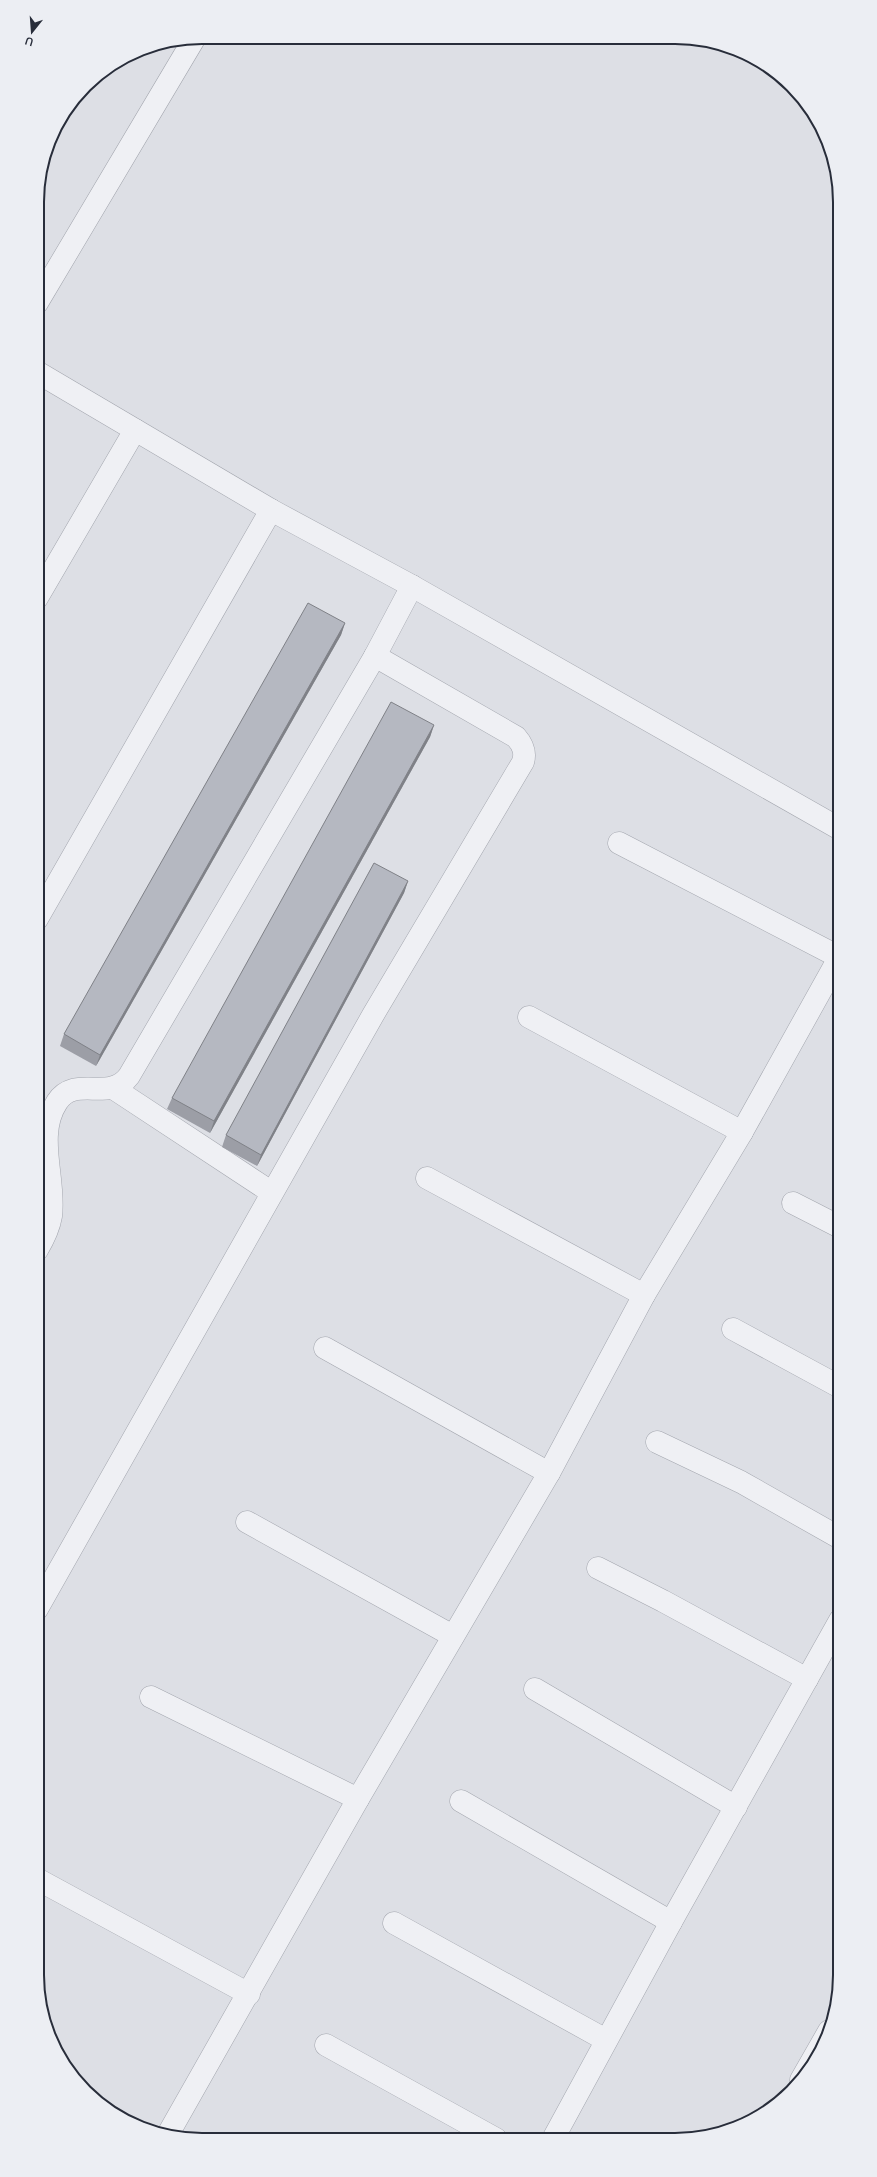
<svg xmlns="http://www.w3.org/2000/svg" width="877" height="2177" font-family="Mulish,sans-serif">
<rect width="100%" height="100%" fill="#dddfe5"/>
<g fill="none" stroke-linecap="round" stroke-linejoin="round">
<!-- minor casing -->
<g stroke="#a3a6ae" stroke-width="23">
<g id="minor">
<path d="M 37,303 L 194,39"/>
<path d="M 37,372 L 271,510 L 412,586 L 840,829"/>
<path d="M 37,598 L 135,430"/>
<path d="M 619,843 L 839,957"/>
<path d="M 37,919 L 271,510"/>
<path d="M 529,1017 L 742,1132"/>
<path d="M 113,1088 L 271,1192"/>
<path d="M 427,1178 L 644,1295"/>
<path d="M 793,1203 L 840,1227"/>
<path d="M 37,1250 C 43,1240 49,1228 51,1216 C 56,1180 35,1135 57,1102 C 75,1074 109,1103 129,1076 L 375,656 L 412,586"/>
<path d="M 733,1329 L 840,1387"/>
<path d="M 325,1348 L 549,1473"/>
<path d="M 657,1442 L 741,1482 L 840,1538"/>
<path d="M 247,1522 L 453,1636"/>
<path d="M 598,1568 L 663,1601 L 807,1679"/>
<path d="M 37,1609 L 373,1015 L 523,762 C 526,752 523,745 516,737 L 375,656"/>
<path d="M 535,1689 L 736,1807"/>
<path d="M 151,1697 L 358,1799"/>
<path d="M 461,1801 L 671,1922"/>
<path d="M 37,1879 L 249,1994"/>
<path d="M 394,1923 L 606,2040"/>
<path d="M 326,2045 L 496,2139"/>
<path d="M 801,2080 L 829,2031"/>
<path d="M 167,2136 L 358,1799 L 549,1473 L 644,1295 L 742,1132 L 840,956"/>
<path d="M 553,2139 L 671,1922 L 840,1620"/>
</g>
</g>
<!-- minor -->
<use href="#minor" stroke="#eff0f4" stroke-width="22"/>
</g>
<!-- wall -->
<g fill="#9c9ea6">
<path d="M 345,623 L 341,635 L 96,1066 L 60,1046 L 64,1034 Z"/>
<path d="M 434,725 L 430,737 L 210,1133 L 167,1109 L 172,1098 Z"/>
<path d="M 408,881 L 404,893 L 257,1166 L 222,1147 L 226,1135 Z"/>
</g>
<!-- shaded-wall -->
<g fill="#7f8187">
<path d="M 43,498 L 41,504 L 37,511 L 37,509 Z"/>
<path d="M 345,623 L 341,635 L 96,1066 L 100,1055 Z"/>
<path d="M 434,725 L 430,737 L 210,1133 L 214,1121 Z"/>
<path d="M 408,881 L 404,893 L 257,1166 L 261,1155 Z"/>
</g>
<!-- building -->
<g fill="#b5b8c1" stroke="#7f8187">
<path d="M 37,495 L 43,498 L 37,509 Z"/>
<path d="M 308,603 L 345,623 L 100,1055 L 64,1034 Z"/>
<path d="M 391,702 L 434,725 L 214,1121 L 172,1098 Z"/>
<path d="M 374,863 L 408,881 L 261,1155 L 226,1135 Z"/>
</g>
<!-- crop -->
<path d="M0 0H877V2177H0ZM202 44H675A158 158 0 0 1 833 202V1975A158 158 0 0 1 675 2133H202A158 158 0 0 1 44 1975V202A158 158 0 0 1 202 44Z" fill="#eceef3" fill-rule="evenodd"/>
<path fill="none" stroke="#282d3a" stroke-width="2" d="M202 44H675A158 158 0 0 1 833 202V1975A158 158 0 0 1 675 2133H202A158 158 0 0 1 44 1975V202A158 158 0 0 1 202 44Z"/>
<!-- north arrow -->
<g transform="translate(32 32) rotate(197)" stroke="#eceef3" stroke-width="3" paint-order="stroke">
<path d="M0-3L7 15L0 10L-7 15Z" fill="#282d3a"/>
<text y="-6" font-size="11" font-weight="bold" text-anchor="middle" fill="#282d3a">U</text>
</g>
</svg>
